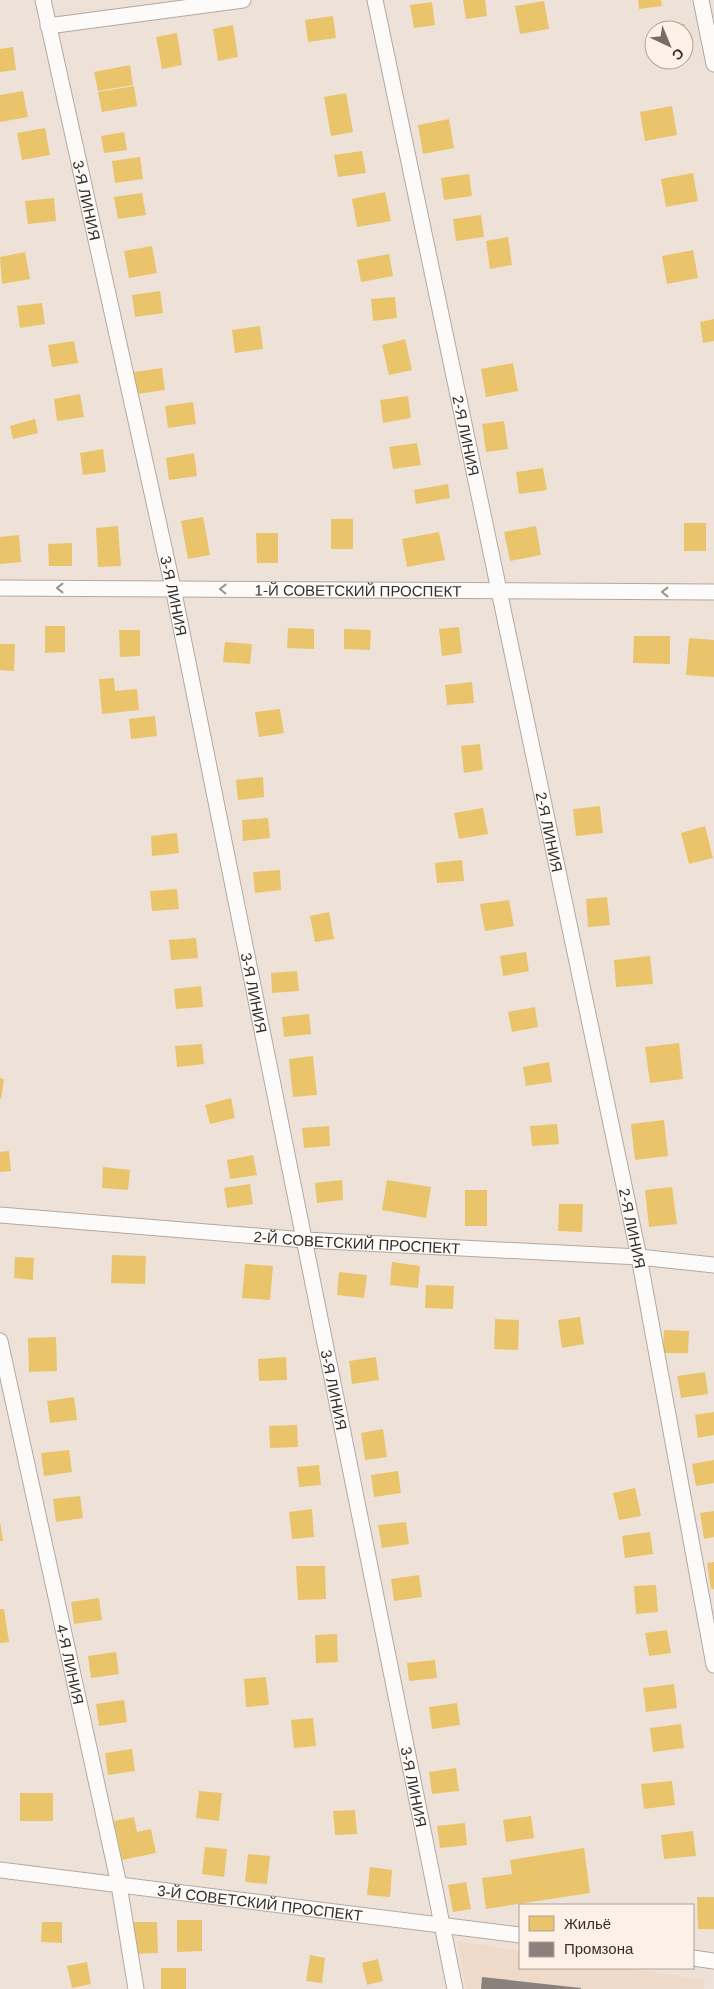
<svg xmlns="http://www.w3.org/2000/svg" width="714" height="1989" font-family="Helvetica,sans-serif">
<rect width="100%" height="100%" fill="#eee2d8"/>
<!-- built -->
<path fill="#efdaca" d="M 457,1941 L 520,1951 L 520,1968 L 628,1968 L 705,1980 L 704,1989 L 466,1989 Z"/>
<!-- homes -->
<g fill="#e9c46a">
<path d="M 463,0 L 485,0 L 487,16 L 466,19 Z"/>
<path d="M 638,0 L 661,0 L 662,6 L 639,9 Z"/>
<path d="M 544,1 L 549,29 L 520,34 L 515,6 Z"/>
<path d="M 432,2 L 435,25 L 414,28 L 410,5 Z"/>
<path d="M 333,16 L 336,38 L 308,42 L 305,20 Z"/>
<path d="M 685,24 L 685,30 L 655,30 L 655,26 Z"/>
<path d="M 233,25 L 238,57 L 218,61 L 213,29 Z"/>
<path d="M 177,33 L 182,65 L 162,69 L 156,37 Z"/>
<path d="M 13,47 L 16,70 L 0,72 L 0,49 Z"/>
<path d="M 130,65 L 133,85 L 98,91 L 94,72 Z"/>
<path d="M 134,86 L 137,106 L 102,112 L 98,92 Z"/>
<path d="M 23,91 L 28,117 L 0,122 L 0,95 Z"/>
<path d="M 346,93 L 353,132 L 331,136 L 324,97 Z"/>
<path d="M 672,106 L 677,135 L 645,141 L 640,112 Z"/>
<path d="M 449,119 L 454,148 L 423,154 L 418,125 Z"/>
<path d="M 45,128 L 50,155 L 22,160 L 17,133 Z"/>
<path d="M 124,132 L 127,150 L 104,153 L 101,136 Z"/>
<path d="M 362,151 L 366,173 L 338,177 L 334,155 Z"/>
<path d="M 140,157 L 143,179 L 115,183 L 112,161 Z"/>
<path d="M 693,173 L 698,201 L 666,207 L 661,179 Z"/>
<path d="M 469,174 L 472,196 L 444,200 L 441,178 Z"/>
<path d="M 385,192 L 391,221 L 357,227 L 352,199 Z"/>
<path d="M 142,193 L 146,215 L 118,219 L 114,197 Z"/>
<path d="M 54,198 L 56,221 L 28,224 L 25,201 Z"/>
<path d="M 481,215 L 484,237 L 456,241 L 453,219 Z"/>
<path d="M 508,237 L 512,265 L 490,269 L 486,241 Z"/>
<path d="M 152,246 L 157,273 L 129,278 L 124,251 Z"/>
<path d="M 693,250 L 698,278 L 667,284 L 662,256 Z"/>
<path d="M 25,252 L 30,279 L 2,284 L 0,257 Z"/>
<path d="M 389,254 L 393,276 L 361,282 L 357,260 Z"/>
<path d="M 160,291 L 163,313 L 135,317 L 132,295 Z"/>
<path d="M 395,297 L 397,318 L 373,321 L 371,299 Z"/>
<path d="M 42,303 L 45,324 L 20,328 L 17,306 Z"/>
<path d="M 714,319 L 714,341 L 703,343 L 700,322 Z"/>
<path d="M 260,326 L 263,349 L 235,353 L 232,330 Z"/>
<path d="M 405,339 L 412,370 L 389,375 L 382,345 Z"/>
<path d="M 74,341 L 78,363 L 52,367 L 48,345 Z"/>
<path d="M 513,363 L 518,391 L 486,397 L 481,369 Z"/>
<path d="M 162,368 L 165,390 L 137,394 L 134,372 Z"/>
<path d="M 80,394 L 84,417 L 57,421 L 54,399 Z"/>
<path d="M 408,396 L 411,418 L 383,423 L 380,400 Z"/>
<path d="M 193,402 L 196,424 L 168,428 L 165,406 Z"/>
<path d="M 35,419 L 38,433 L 13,439 L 10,426 Z"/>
<path d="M 504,421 L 508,449 L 486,452 L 482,424 Z"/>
<path d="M 417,443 L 421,465 L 393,469 L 389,447 Z"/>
<path d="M 103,449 L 106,472 L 83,475 L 80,453 Z"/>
<path d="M 194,453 L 197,476 L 169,480 L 166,458 Z"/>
<path d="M 543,468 L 547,490 L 519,494 L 516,472 Z"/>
<path d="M 448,484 L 450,498 L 416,504 L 414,490 Z"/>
<path d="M 203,517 L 210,555 L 188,559 L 181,521 Z"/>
<rect x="331" y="519" width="22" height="30"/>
<rect x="684" y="523" width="22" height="28"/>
<path d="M 118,526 L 121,566 L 98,567 L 96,528 Z"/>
<path d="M 536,526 L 541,555 L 510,561 L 504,532 Z"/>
<path d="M 439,532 L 445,560 L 407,567 L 402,539 Z"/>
<path d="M 256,533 L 278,533 L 278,563 L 257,563 Z"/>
<path d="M 19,535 L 21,562 L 0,564 L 0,537 Z"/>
<path d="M 72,543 L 72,566 L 49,566 L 48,544 Z"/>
<path d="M 45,626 L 65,626 L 65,652 L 45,653 Z"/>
<path d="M 459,627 L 462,653 L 442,656 L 439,629 Z"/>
<path d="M 288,628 L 314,629 L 314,649 L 287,648 Z"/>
<path d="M 344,629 L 371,630 L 370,650 L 344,649 Z"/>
<path d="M 119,630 L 140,630 L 140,656 L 120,657 Z"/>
<path d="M 634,636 L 670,636 L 670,664 L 633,663 Z"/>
<path d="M 689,638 L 714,640 L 714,677 L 686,675 Z"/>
<path d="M 225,642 L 252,644 L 250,664 L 223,662 Z"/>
<path d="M 0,644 L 15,644 L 14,671 L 0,670 Z"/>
<path d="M 114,678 L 115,691 L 137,689 L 139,710 L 102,714 L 99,679 Z"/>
<path d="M 472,682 L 474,703 L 447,705 L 445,685 Z"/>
<path d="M 280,709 L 284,733 L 259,737 L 255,712 Z"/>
<path d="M 155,716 L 157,736 L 131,739 L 129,719 Z"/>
<path d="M 480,744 L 483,770 L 464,773 L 461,746 Z"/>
<path d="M 263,777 L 264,797 L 238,800 L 236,780 Z"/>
<path d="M 600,806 L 603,833 L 576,836 L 573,809 Z"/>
<path d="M 483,808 L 488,834 L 459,839 L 454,813 Z"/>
<path d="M 268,818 L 270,838 L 243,841 L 242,820 Z"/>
<path d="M 705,826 L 713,858 L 689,864 L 681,833 Z"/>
<path d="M 177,833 L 179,853 L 152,856 L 151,836 Z"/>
<path d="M 462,860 L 464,881 L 437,883 L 435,863 Z"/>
<path d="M 280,870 L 281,890 L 255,893 L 253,872 Z"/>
<path d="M 177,889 L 179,909 L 152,911 L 150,891 Z"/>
<path d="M 607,897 L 610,925 L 588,927 L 586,899 Z"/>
<path d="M 509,900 L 514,926 L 485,931 L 480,904 Z"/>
<path d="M 329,912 L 334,939 L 315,942 L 310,916 Z"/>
<path d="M 196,938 L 198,958 L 171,960 L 169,940 Z"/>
<path d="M 526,952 L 529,971 L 503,976 L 500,956 Z"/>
<path d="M 650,956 L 653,984 L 616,987 L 614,960 Z"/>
<path d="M 297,971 L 299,991 L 272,993 L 271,973 Z"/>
<path d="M 201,986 L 203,1007 L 176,1009 L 174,989 Z"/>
<path d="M 535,1007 L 538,1027 L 512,1032 L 508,1012 Z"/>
<path d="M 309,1014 L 311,1034 L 284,1037 L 282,1017 Z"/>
<path d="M 679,1043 L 683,1079 L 650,1083 L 645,1047 Z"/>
<path d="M 202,1044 L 204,1064 L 177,1067 L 175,1046 Z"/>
<path d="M 313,1056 L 317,1095 L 293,1097 L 289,1059 Z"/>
<path d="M 549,1062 L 552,1082 L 526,1086 L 523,1067 Z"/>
<path d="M 0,1078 L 4,1079 L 1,1099 L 0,1099 Z"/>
<path d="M 231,1098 L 235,1118 L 210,1124 L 205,1105 Z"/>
<path d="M 664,1120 L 668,1156 L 635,1160 L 631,1124 Z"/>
<path d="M 557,1124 L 559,1144 L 532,1146 L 530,1126 Z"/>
<path d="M 329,1126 L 330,1146 L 304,1148 L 302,1128 Z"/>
<path d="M 9,1151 L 11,1171 L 0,1172 L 0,1152 Z"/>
<path d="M 253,1155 L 257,1175 L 230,1179 L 227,1160 Z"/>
<path d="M 103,1167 L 130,1170 L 128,1190 L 102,1188 Z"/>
<path d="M 342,1180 L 343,1200 L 317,1203 L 315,1183 Z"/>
<path d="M 387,1180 L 431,1187 L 426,1218 L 382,1210 Z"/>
<path d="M 250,1184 L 253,1204 L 227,1208 L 224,1188 Z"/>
<path d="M 672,1187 L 677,1224 L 649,1227 L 645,1190 Z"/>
<rect x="465" y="1190" width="22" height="36"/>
<path d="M 559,1204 L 583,1204 L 582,1232 L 558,1231 Z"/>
<path d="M 112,1255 L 146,1256 L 145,1284 L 111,1283 Z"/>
<path d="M 15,1257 L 34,1258 L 33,1280 L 14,1278 Z"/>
<path d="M 392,1262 L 420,1266 L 418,1288 L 390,1285 Z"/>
<path d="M 245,1264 L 273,1266 L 270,1300 L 242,1298 Z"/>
<path d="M 339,1272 L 367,1275 L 364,1298 L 337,1295 Z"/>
<path d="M 426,1285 L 454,1286 L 453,1309 L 425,1308 Z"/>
<path d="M 580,1317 L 584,1344 L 562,1348 L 558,1320 Z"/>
<path d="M 495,1319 L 519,1320 L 518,1350 L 494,1349 Z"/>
<path d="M 664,1330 L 689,1331 L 688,1353 L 663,1353 Z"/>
<path d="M 56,1337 L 57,1371 L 29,1372 L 28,1338 Z"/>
<path d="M 286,1357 L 287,1380 L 259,1381 L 258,1359 Z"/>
<path d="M 376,1357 L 379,1380 L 352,1384 L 349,1361 Z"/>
<path d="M 705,1372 L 708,1394 L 681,1398 L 677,1376 Z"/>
<path d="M 74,1397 L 77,1420 L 50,1423 L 47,1401 Z"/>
<path d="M 714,1412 L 714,1435 L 698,1438 L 695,1415 Z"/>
<path d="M 297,1425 L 298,1447 L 270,1448 L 269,1426 Z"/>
<path d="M 383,1429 L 387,1457 L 365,1460 L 361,1433 Z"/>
<path d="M 69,1450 L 72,1472 L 44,1476 L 41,1453 Z"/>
<path d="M 714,1460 L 714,1483 L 696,1486 L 692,1464 Z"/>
<path d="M 319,1465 L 321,1485 L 299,1487 L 297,1467 Z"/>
<path d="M 398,1471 L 401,1493 L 374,1497 L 371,1475 Z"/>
<path d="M 635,1488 L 641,1516 L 619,1520 L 613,1493 Z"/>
<path d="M 80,1496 L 83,1518 L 56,1522 L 53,1499 Z"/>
<path d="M 312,1509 L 314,1537 L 292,1539 L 289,1512 Z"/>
<path d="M 714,1511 L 714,1537 L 704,1539 L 700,1513 Z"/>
<path d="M 0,1521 L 3,1541 L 0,1541 Z"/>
<path d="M 406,1522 L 409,1544 L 382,1548 L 378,1525 Z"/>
<path d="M 650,1532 L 653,1554 L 625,1558 L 622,1536 Z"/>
<path d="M 714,1562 L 714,1589 L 711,1589 L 707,1563 Z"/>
<path d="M 296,1566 L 325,1566 L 326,1599 L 298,1600 Z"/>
<path d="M 419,1575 L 422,1597 L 394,1601 L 391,1579 Z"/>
<path d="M 656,1585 L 658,1612 L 636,1614 L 634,1586 Z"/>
<path d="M 99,1598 L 102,1620 L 74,1624 L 71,1602 Z"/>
<path d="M 0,1609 L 4,1609 L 9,1642 L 0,1643 Z"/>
<path d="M 667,1630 L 671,1653 L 649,1656 L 645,1633 Z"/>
<path d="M 337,1634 L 338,1662 L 316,1663 L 315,1635 Z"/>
<path d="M 116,1652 L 119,1674 L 91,1678 L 88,1656 Z"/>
<path d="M 435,1660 L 437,1678 L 409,1681 L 407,1663 Z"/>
<path d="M 266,1677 L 269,1705 L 246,1707 L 244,1679 Z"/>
<path d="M 674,1684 L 677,1708 L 646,1712 L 643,1688 Z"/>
<path d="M 124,1700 L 127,1722 L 99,1726 L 96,1704 Z"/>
<path d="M 457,1703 L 460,1725 L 432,1729 L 429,1707 Z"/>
<path d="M 313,1718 L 316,1746 L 294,1748 L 291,1720 Z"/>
<path d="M 681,1724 L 684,1748 L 653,1752 L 650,1728 Z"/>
<path d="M 132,1749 L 135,1771 L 108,1775 L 105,1753 Z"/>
<path d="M 456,1768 L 459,1791 L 432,1794 L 429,1772 Z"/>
<path d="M 672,1781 L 675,1805 L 644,1809 L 641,1784 Z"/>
<path d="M 199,1791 L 222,1793 L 219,1821 L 196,1818 Z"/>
<rect x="20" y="1793" width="33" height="28"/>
<path d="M 355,1810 L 357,1834 L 335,1835 L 333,1811 Z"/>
<path d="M 531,1816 L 534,1838 L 506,1842 L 503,1820 Z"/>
<path d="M 134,1817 L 137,1832 L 151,1829 L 156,1853 L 122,1860 L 114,1821 Z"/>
<path d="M 465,1823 L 467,1845 L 440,1848 L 437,1826 Z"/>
<path d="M 693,1831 L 696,1856 L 664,1859 L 661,1835 Z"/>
<path d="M 205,1847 L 227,1849 L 224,1877 L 202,1874 Z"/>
<path d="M 584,1848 L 590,1893 L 486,1909 L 482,1878 L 512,1874 L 510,1860 Z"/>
<path d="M 248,1854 L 270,1856 L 267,1884 L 245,1882 Z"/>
<path d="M 370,1867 L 392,1870 L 390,1897 L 367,1895 Z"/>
<path d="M 466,1882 L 471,1909 L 453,1912 L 448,1885 Z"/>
<path d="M 697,1897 L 714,1897 L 714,1929 L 698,1929 Z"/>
<path d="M 177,1920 L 202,1920 L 202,1951 L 177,1952 Z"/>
<path d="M 42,1922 L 62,1922 L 62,1943 L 41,1942 Z"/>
<path d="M 133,1922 L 157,1922 L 158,1953 L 133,1954 Z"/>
<path d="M 310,1955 L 325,1958 L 322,1983 L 306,1981 Z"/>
<path d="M 378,1959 L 383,1981 L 367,1985 L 362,1963 Z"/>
<path d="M 87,1962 L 91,1984 L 72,1988 L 67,1966 Z"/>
<rect x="161" y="1968" width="25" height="21"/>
</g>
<!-- industry -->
<path fill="#8a817c" d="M 482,1977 L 581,1988 L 581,1989 L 481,1989 Z"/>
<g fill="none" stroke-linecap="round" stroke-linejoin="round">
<!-- minor casing -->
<g stroke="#b2a8a1" stroke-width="17">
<g id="minor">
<path id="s1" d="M 43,0 L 173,588 L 455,1989"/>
<path id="s2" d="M 375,0 L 639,1257 L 714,1665"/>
<path d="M 701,0 L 714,64"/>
<path d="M 48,26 L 243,0"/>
<path id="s3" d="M 0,588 L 714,592"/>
<path id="s4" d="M 0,1215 L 305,1240 L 639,1257 L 714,1265"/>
<path id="s5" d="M 0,1341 L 119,1885 L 136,1989"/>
<path id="s6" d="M 0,1870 L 520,1935"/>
<path d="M 693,1958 L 714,1961"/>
</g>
</g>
<!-- minor -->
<use href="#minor" stroke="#fcfbf9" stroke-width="15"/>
</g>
<!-- one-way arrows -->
<defs><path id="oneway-chevron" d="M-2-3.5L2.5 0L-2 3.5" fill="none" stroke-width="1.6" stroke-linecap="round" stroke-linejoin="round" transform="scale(1.25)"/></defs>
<g stroke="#999490">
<use href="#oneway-chevron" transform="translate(60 588) rotate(-180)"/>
<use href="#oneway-chevron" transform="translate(223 589) rotate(-179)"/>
<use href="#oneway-chevron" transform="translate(665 592) rotate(-180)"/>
</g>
<g text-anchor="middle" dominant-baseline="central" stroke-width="5" stroke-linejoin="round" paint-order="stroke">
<!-- street labels -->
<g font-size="15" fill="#362e28" stroke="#fdf0e6">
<text stroke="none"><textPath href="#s1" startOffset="205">3-Я ЛИНИЯ</textPath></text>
<text stroke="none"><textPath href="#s2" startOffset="445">2-Я ЛИНИЯ</textPath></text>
<text stroke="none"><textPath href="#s3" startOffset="358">1-Й СОВЕТСКИЙ ПРОСПЕКТ</textPath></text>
<text stroke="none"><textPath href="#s1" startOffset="610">3-Я ЛИНИЯ</textPath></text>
<text stroke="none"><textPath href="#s2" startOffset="850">2-Я ЛИНИЯ</textPath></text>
<text stroke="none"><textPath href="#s1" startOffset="1015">3-Я ЛИНИЯ</textPath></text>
<text stroke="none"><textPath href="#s2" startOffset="1255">2-Я ЛИНИЯ</textPath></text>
<text stroke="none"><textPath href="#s4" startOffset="358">2-Й СОВЕТСКИЙ ПРОСПЕКТ</textPath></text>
<text stroke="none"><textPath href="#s1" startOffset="1420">3-Я ЛИНИЯ</textPath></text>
<text stroke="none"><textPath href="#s5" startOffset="331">4-Я ЛИНИЯ</textPath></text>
<text stroke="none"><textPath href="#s1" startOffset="1825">3-Я ЛИНИЯ</textPath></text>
<text stroke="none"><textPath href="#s6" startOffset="262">3-Й СОВЕТСКИЙ ПРОСПЕКТ</textPath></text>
</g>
</g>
<!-- legend -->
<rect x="519" y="1904" width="175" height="65" fill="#fdf0e6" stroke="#ada29a"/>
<rect x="529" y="1916" width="25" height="15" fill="#e9c46a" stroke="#ada29a"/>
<text x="564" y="1929" font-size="15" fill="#362e28">Жильё</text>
<rect x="529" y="1942" width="25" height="15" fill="#8a817c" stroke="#ada29a"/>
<text x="564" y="1954" font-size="15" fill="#362e28">Промзона</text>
<!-- north arrow -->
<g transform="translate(669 45) rotate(136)"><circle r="24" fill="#fdf0e6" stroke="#ada29a"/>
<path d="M0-4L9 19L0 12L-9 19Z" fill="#766d66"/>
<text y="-8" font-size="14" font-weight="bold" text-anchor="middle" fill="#362e28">С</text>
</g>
</svg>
